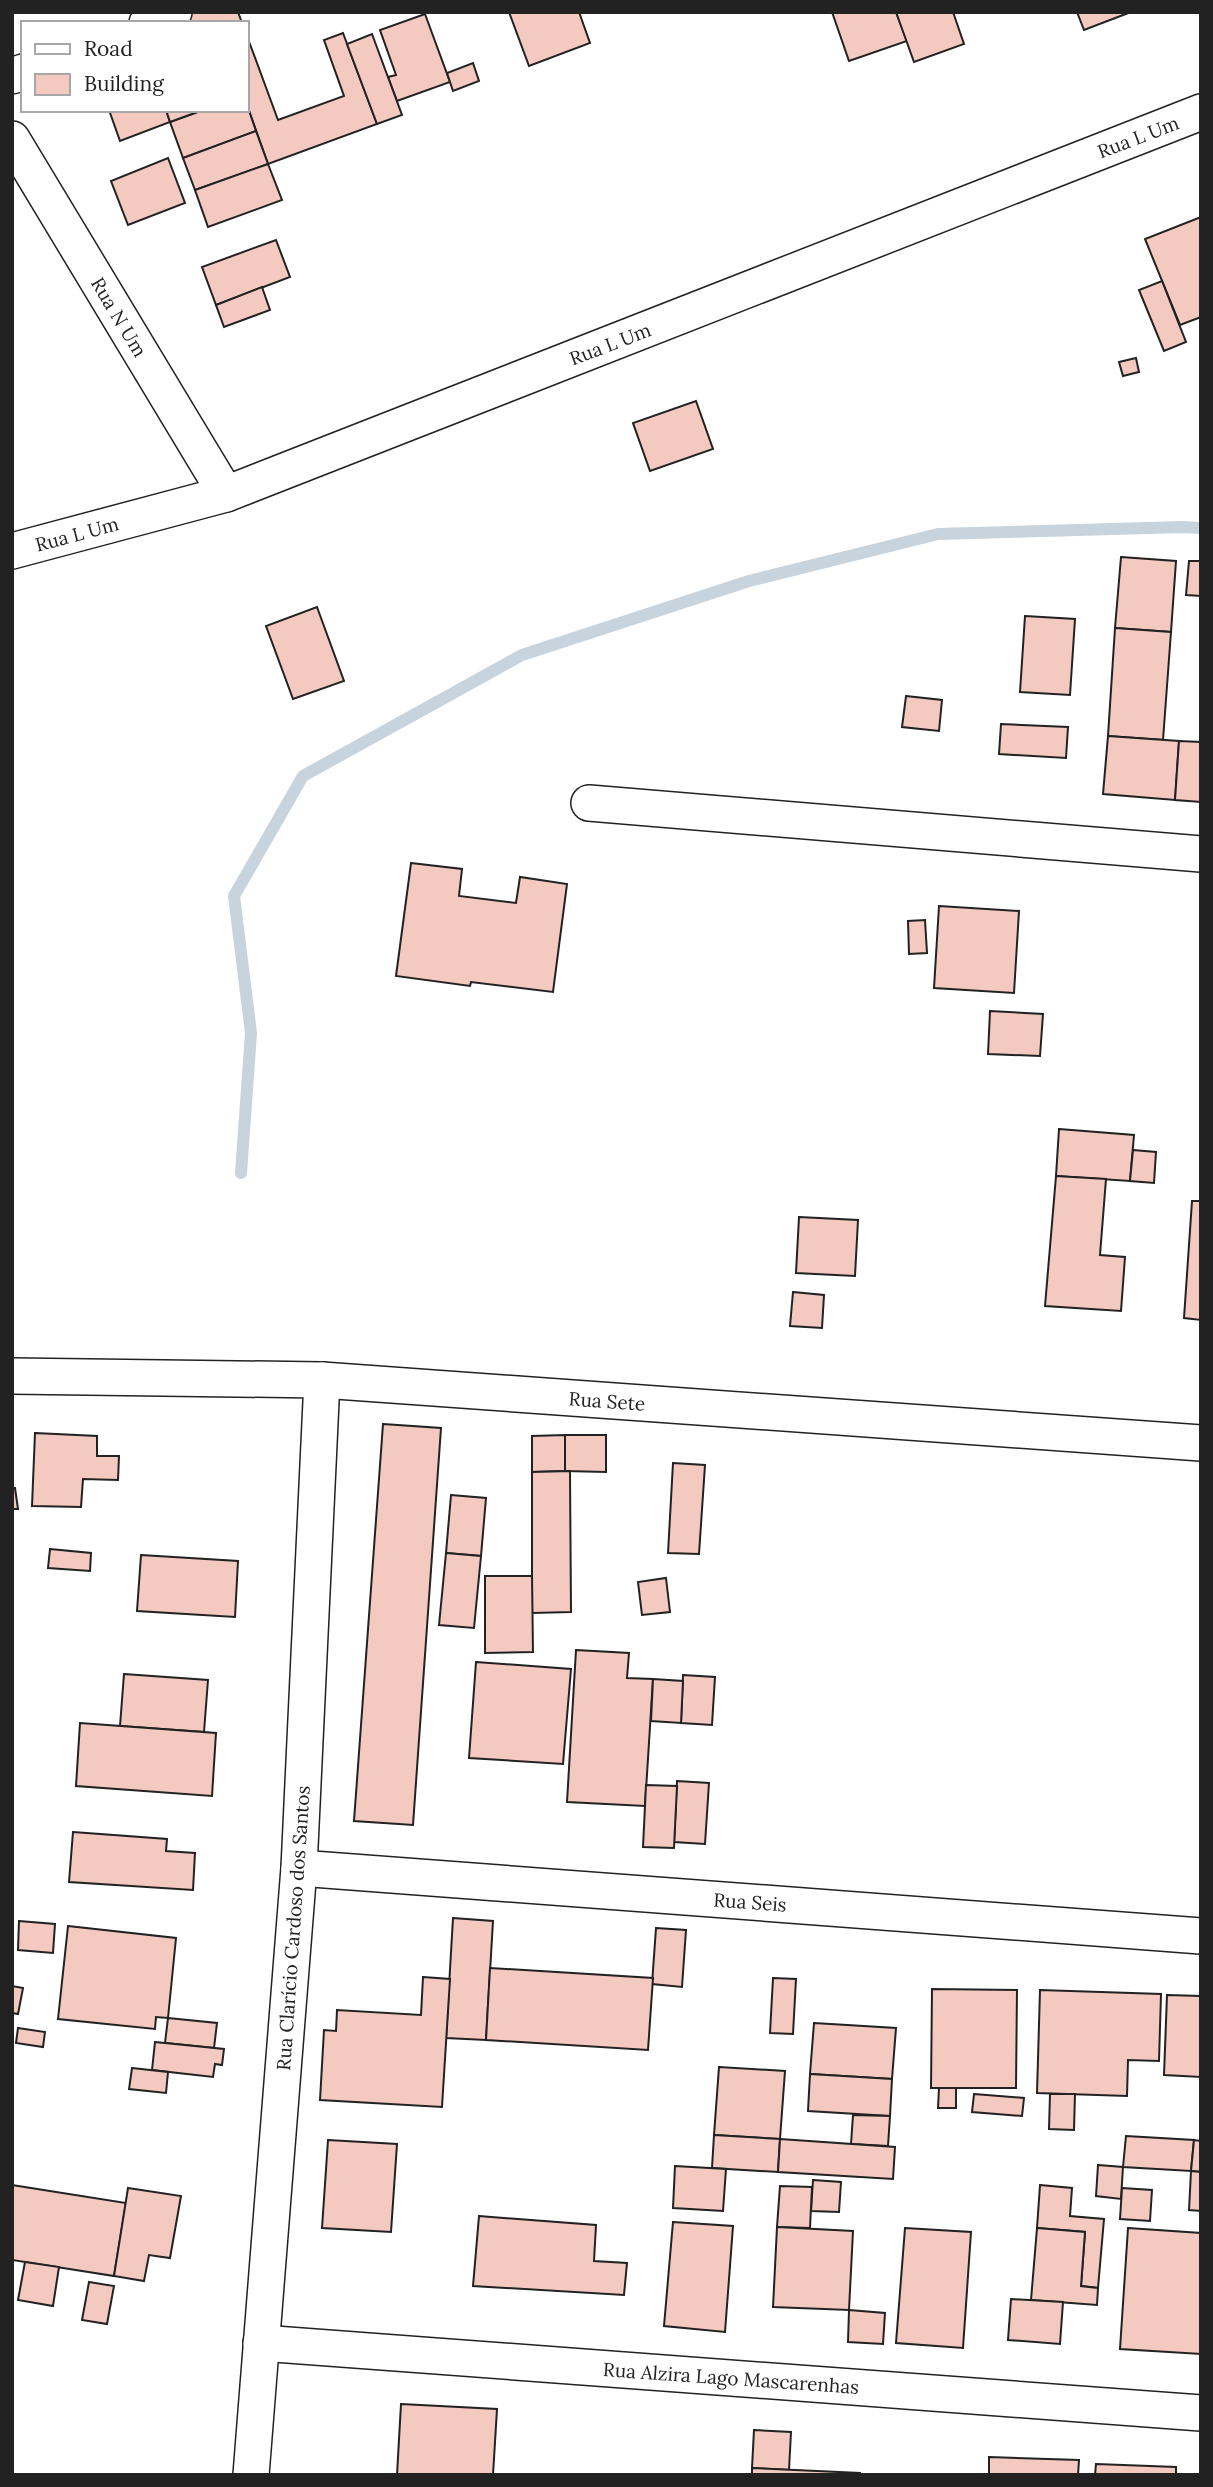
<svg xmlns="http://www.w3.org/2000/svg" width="1213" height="2487" font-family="Lora,serif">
<rect width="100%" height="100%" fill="#fff"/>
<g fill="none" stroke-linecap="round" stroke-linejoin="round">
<!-- stream -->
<path stroke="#c7d3dd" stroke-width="12" d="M 241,1173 L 251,1033 L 234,896 L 303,776 L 522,655 L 749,581 L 938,534 L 1183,527 L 1201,528"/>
</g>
<!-- building -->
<g fill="#f3c9c0" stroke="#222" stroke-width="2">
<path d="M 164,12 L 238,12 L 242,23 L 153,23 Z"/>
<path d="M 509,12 L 579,12 L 590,43 L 529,66 Z"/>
<path d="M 832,12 L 896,12 L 907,41 L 849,61 Z"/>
<path d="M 896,12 L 953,12 L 964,44 L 914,62 Z"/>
<path d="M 1077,12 L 1131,12 L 1084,30 Z"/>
<path d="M 425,14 L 450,82 L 397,101 L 388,77 L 396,75 L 380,30 Z"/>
<path d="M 343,33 L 377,124 L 268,164 L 247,105 L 247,36 L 278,120 L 344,96 L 324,40 Z"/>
<path d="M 372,34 L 402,115 L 377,124 L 347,44 Z"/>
<path d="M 473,63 L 479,81 L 453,91 L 447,73 Z"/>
<path d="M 247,105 L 256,131 L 183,158 L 170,122 L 203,110 L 247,110 Z"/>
<path d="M 109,110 L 166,110 L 170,122 L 120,141 Z"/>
<path d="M 166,110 L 203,110 L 170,122 Z"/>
<path d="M 256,131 L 268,164 L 195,190 L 183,158 Z"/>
<path d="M 168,158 L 185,203 L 128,225 L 111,181 Z"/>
<path d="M 268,164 L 282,200 L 208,227 L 195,190 Z"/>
<path d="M 1201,217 L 1201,317 L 1180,325 L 1145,239 Z"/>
<path d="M 276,240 L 290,277 L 216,305 L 202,267 Z"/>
<path d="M 1162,281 L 1186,342 L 1164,351 L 1139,290 Z"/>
<path d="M 262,287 L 270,310 L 224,327 L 216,305 Z"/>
<path d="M 1136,358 L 1139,372 L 1123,376 L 1119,362 Z"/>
<path d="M 696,401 L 713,449 L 650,471 L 633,423 Z"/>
<path d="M 1121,557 L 1176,561 L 1171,632 L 1115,628 Z"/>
<path d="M 1189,561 L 1201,561 L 1201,596 L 1186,595 Z"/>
<path d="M 317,607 L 344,681 L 293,699 L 266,626 Z"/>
<path d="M 1025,616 L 1075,619 L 1070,695 L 1020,692 Z"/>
<path d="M 1115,628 L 1171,632 L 1163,740 L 1108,736 Z"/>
<path d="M 906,696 L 942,700 L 939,731 L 902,727 Z"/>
<path d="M 1001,724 L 1068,727 L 1066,758 L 999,754 Z"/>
<path d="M 1108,736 L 1179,741 L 1175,800 L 1103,794 Z"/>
<path d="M 1179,741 L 1201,742 L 1201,802 L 1175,800 Z"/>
<path d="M 411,863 L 462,869 L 459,896 L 516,903 L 520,877 L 567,884 L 553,992 L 471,982 L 470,986 L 396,976 Z"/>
<path d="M 939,906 L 1019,911 L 1014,993 L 934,988 Z"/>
<path d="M 925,920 L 927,953 L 909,954 L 908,921 Z"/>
<path d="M 990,1011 L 1043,1014 L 1040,1056 L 988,1054 Z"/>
<path d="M 1059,1129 L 1134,1135 L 1130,1181 L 1056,1176 Z"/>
<path d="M 1133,1150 L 1156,1152 L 1154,1183 L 1130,1181 Z"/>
<path d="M 1056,1176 L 1106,1179 L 1100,1255 L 1125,1257 L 1121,1311 L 1045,1306 Z"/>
<path d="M 1192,1201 L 1201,1201 L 1201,1320 L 1184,1318 Z"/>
<path d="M 799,1217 L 858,1220 L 855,1276 L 796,1273 Z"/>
<path d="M 793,1292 L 824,1295 L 822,1328 L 790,1326 Z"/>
<path d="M 383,1424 L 441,1428 L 413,1825 L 354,1821 Z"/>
<path d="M 35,1433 L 97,1436 L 97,1456 L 119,1456 L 118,1480 L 83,1479 L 81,1507 L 32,1506 Z"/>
<path d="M 565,1435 L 606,1435 L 606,1472 L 565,1471 Z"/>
<path d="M 565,1435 L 565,1471 L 532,1472 L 532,1436 Z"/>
<path d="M 673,1463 L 705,1465 L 699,1554 L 668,1553 Z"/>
<path d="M 570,1471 L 571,1612 L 532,1613 L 532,1472 Z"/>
<path d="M 12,1488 L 15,1488 L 18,1509 L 12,1509 Z"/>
<path d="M 451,1495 L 486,1498 L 481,1556 L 446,1553 Z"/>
<path d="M 50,1549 L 91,1553 L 90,1571 L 48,1568 Z"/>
<path d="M 446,1553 L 481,1556 L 474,1628 L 439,1625 Z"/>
<path d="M 141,1555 L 238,1561 L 235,1617 L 137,1611 Z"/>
<path d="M 485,1576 L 532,1576 L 533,1652 L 485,1653 Z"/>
<path d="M 666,1578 L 670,1612 L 642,1615 L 638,1582 Z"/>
<path d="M 576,1650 L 629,1653 L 627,1678 L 653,1679 L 645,1806 L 567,1802 Z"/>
<path d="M 476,1662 L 571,1669 L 563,1764 L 469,1758 Z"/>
<path d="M 124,1674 L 208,1680 L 204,1732 L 120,1726 Z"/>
<path d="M 683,1675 L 715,1677 L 712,1725 L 681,1723 Z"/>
<path d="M 653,1679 L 683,1681 L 681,1723 L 651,1721 Z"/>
<path d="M 80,1723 L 216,1733 L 212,1796 L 76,1786 Z"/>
<path d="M 677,1781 L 709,1783 L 705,1844 L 674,1842 Z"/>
<path d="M 646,1785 L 677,1786 L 674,1848 L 643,1847 Z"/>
<path d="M 73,1832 L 167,1839 L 166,1851 L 195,1853 L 193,1890 L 69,1882 Z"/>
<path d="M 453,1918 L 493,1921 L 486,2040 L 446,2038 Z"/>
<path d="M 19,1921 L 55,1924 L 53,1953 L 18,1950 Z"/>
<path d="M 68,1926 L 176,1938 L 168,2018 L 156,2017 L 155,2029 L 58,2019 Z"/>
<path d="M 656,1928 L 686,1930 L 682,1987 L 652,1984 Z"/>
<path d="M 490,1968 L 653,1978 L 648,2050 L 486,2040 Z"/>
<path d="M 423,1977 L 450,1979 L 442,2107 L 320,2100 L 324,2030 L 336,2031 L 337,2010 L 421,2015 Z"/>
<path d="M 773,1978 L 796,1979 L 793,2034 L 770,2033 Z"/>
<path d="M 12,1986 L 23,1988 L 18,2014 L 12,2013 Z"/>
<path d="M 932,1989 L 1017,1990 L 1016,2088 L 931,2088 Z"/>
<path d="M 1040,1990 L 1161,1994 L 1159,2061 L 1128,2060 L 1127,2096 L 1037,2093 Z"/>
<path d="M 1167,1995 L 1201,1996 L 1201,2077 L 1164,2075 Z"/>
<path d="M 168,2018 L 217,2023 L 214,2048 L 165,2043 Z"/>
<path d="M 814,2023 L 896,2028 L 892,2079 L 810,2074 Z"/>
<path d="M 18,2028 L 45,2032 L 43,2047 L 16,2043 Z"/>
<path d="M 155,2042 L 224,2049 L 222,2065 L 215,2064 L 213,2077 L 152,2070 Z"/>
<path d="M 719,2067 L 785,2071 L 780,2139 L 714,2135 Z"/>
<path d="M 132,2068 L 168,2072 L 166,2093 L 129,2089 Z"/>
<path d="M 810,2074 L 892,2079 L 890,2116 L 808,2111 Z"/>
<path d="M 939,2088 L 956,2088 L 956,2108 L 938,2108 Z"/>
<path d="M 974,2094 L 1024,2098 L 1022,2116 L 972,2112 Z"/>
<path d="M 1050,2094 L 1075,2094 L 1074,2130 L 1049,2129 Z"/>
<path d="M 853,2115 L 890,2116 L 888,2146 L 851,2144 Z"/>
<path d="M 714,2135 L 780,2139 L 778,2172 L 712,2168 Z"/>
<path d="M 1126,2136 L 1194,2140 L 1191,2171 L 1123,2167 Z"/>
<path d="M 780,2139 L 895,2147 L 893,2179 L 778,2172 Z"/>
<path d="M 328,2140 L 397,2144 L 391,2232 L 322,2228 Z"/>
<path d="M 1194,2140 L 1201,2141 L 1201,2172 L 1191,2171 Z"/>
<path d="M 1098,2165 L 1123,2167 L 1121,2199 L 1096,2196 Z"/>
<path d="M 675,2166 L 726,2169 L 723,2211 L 673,2208 Z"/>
<path d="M 1191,2171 L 1201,2172 L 1201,2211 L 1189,2210 Z"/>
<path d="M 813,2180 L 841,2182 L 839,2212 L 811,2211 Z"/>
<path d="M 12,2185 L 126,2203 L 114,2276 L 12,2260 Z"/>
<path d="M 1040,2185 L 1072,2188 L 1070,2216 L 1104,2219 L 1098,2288 L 1081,2286 L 1085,2232 L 1037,2228 Z"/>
<path d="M 780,2186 L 812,2187 L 810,2228 L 777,2227 Z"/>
<path d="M 128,2188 L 181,2196 L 170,2258 L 149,2255 L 144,2281 L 114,2276 Z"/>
<path d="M 1122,2188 L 1152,2190 L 1150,2221 L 1120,2219 Z"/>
<path d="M 479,2216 L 596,2225 L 594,2261 L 627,2263 L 624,2295 L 473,2286 Z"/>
<path d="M 673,2222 L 733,2226 L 725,2332 L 664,2326 Z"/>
<path d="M 777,2227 L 853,2231 L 849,2310 L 773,2307 Z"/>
<path d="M 905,2228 L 971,2232 L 963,2348 L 896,2343 Z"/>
<path d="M 1037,2228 L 1085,2232 L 1081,2286 L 1098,2288 L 1097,2305 L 1031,2300 Z"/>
<path d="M 1128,2228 L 1201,2233 L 1201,2354 L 1120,2349 Z"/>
<path d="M 25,2262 L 59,2267 L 53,2306 L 18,2300 Z"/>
<path d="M 89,2282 L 114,2286 L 107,2324 L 82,2320 Z"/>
<path d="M 1011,2299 L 1063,2302 L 1060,2344 L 1008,2340 Z"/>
<path d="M 849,2310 L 885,2313 L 883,2344 L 848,2342 Z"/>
<path d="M 401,2404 L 497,2409 L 493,2475 L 397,2475 Z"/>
<path d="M 754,2430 L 791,2432 L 789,2470 L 752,2468 Z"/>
<path d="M 989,2457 L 1079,2460 L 1078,2475 L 989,2475 Z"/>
<path d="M 1096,2464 L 1176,2467 L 1176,2475 L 1095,2475 Z"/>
<path d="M 752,2468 L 860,2473 L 860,2475 L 752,2475 Z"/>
</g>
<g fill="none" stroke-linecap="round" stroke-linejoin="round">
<!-- minor casing -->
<g stroke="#222" stroke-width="38">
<g id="minor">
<path d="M 147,23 L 174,12"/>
<path d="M 12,76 L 23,72"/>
<path d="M 12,139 L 226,494"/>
<path d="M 12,551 L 226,494 L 1201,112"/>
<path d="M 589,803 L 1201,854"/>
<path d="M 12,1376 L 322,1380 L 1201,1443"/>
<path d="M 299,1868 L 1201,1936"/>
<path d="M 261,2343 L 1201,2413"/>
<path d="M 251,2475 L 299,1868 L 322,1380"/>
</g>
</g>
<!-- minor -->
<use href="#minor" stroke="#fff" stroke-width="35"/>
</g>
<g text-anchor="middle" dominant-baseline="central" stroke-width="5" stroke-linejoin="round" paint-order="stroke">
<!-- street labels -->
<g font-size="19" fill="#222" stroke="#fff">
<text transform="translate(1138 137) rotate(-21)">Rua L Um</text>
<text transform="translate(119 317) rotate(59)">Rua N Um</text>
<text transform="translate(610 344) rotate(-21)">Rua L Um</text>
<text transform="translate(77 534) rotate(-15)">Rua L Um</text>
<text transform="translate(607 1401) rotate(4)">Rua Sete</text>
<text transform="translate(750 1902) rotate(4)">Rua Seis</text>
<text transform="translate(293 1928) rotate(-86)">Rua Clarício Cardoso dos Santos</text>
<text transform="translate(731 2378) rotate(4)">Rua Alzira Lago Mascarenhas</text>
</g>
</g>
<!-- border -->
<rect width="1213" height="2487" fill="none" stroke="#222222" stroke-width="28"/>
<!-- legend -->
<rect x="21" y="21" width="228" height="91" fill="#ffffff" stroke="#a7a7a7" stroke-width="2"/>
<rect x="35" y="44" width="35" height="10" fill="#ffffff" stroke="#a7a7a7" stroke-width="2"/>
<text x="84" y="56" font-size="21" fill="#222222">Road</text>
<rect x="35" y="74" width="35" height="21" fill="#f3c9c0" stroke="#a7a7a7" stroke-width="2"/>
<text x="84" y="91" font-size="21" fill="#222222">Building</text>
</svg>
